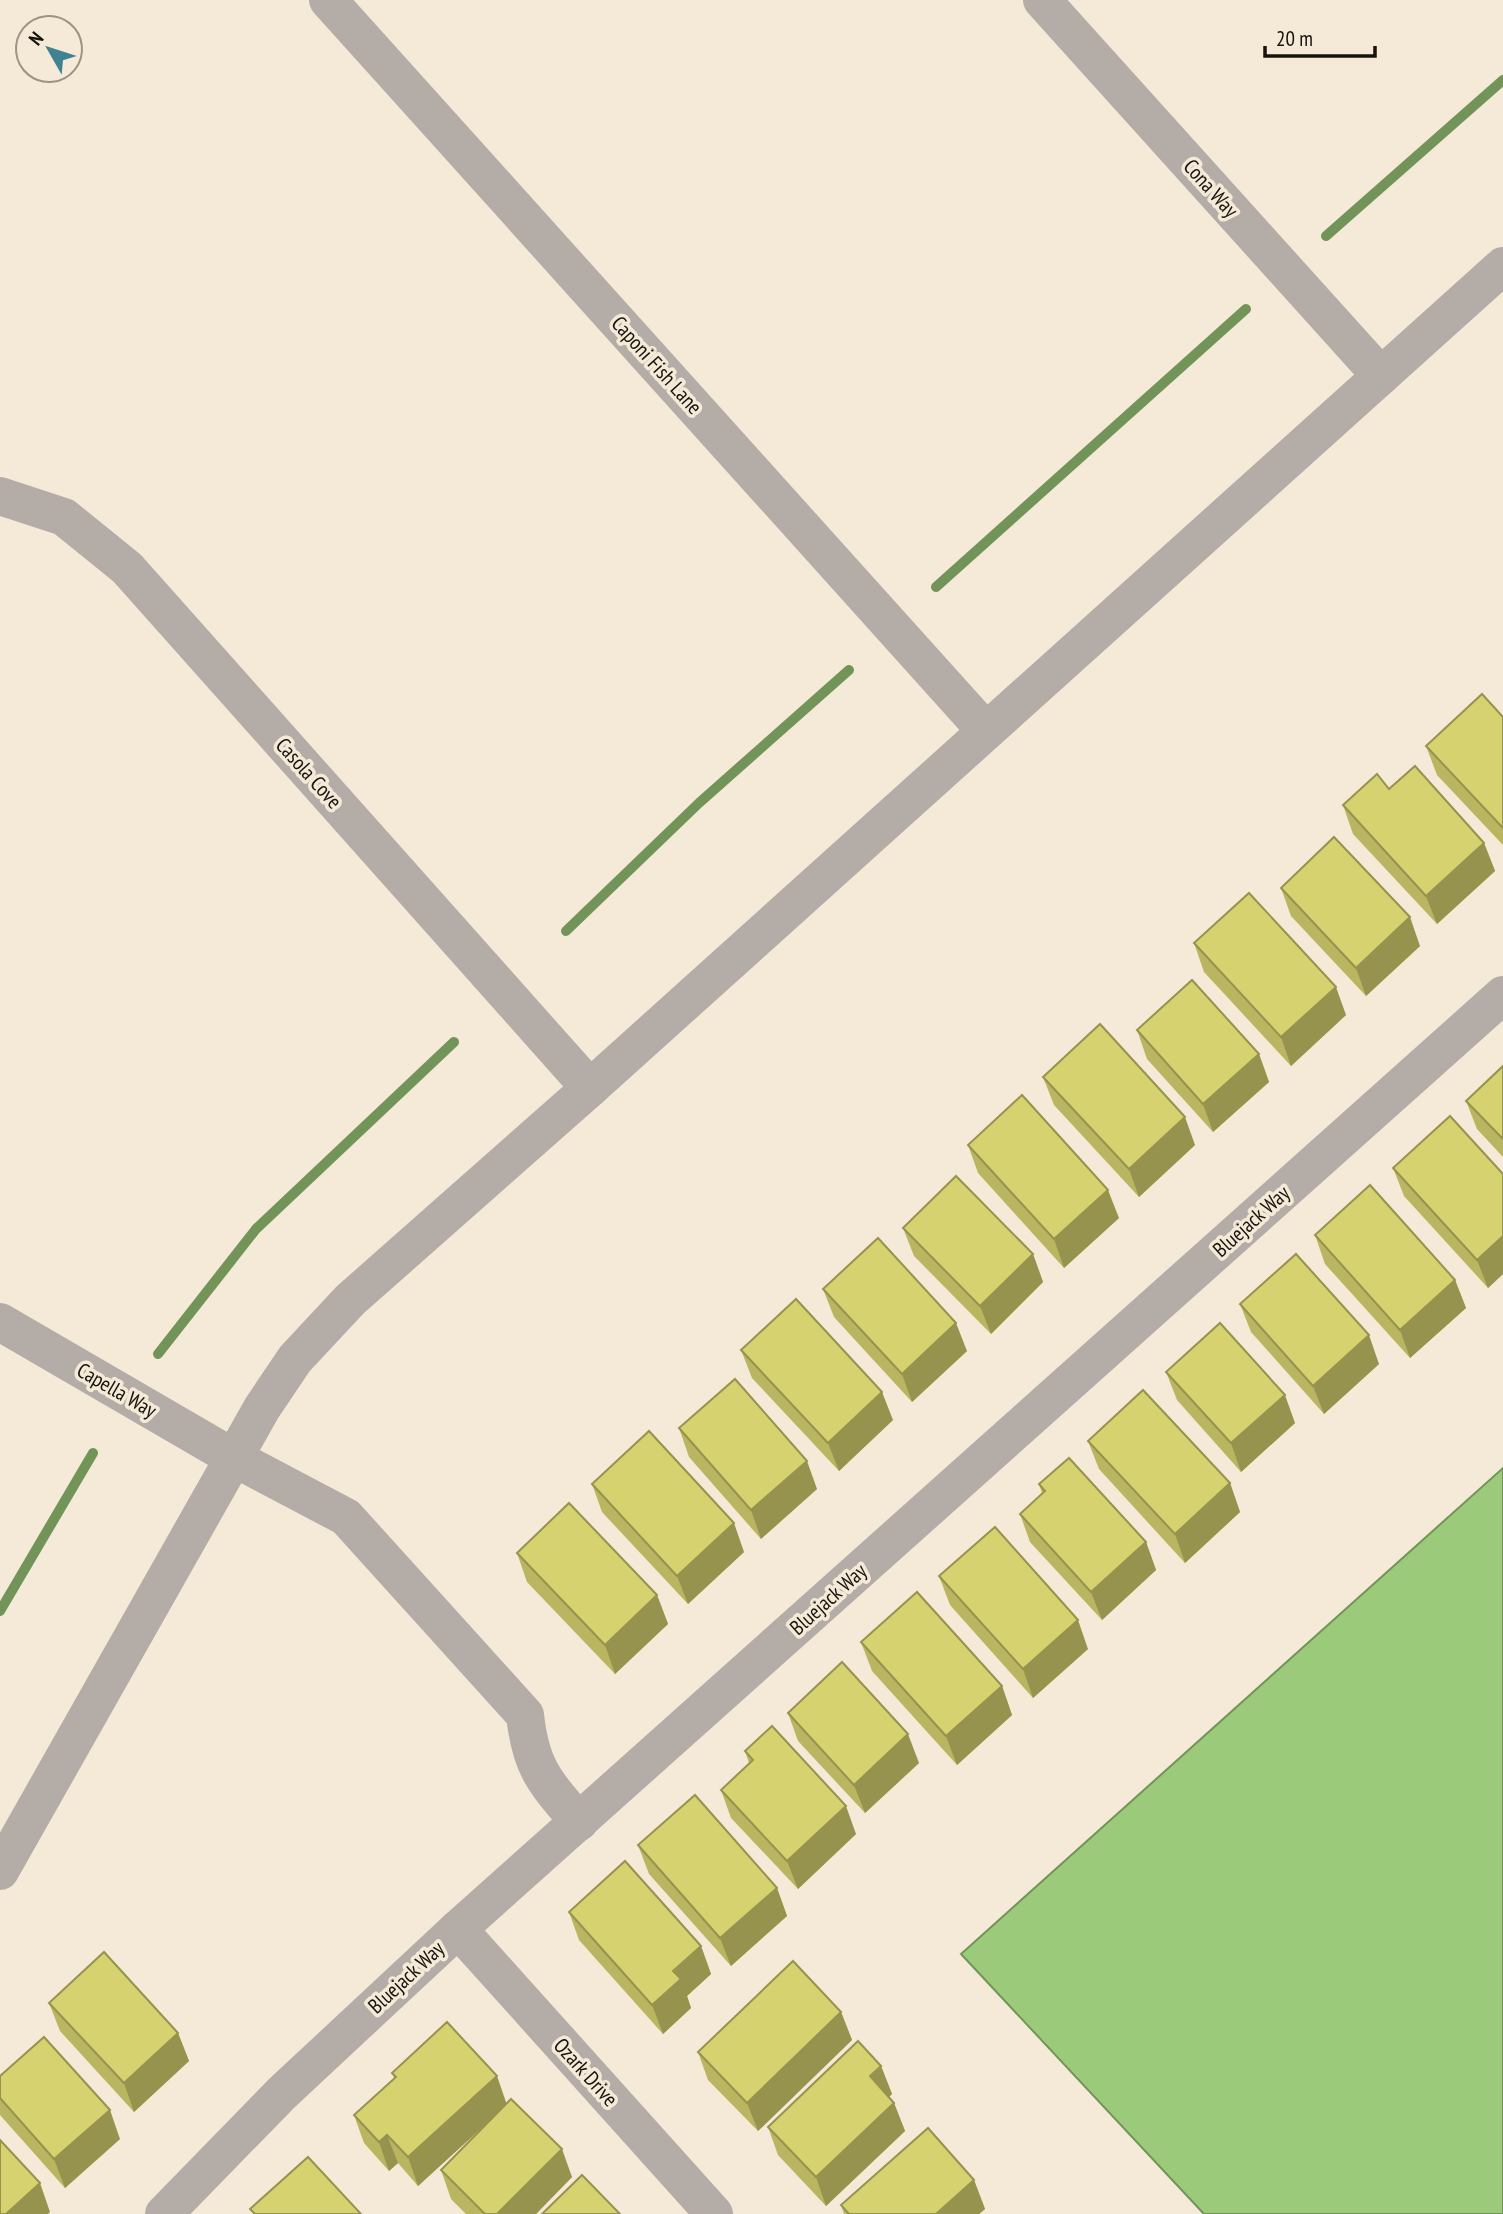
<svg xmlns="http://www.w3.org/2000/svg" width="1503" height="2214" font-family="'PT Sans Narrow',sans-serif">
<rect width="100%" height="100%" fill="#f5ead7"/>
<!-- water -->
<path fill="#9bcb7a" stroke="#739459" stroke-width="2" d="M 1503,1468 L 1503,2214 L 1204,2214 L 961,1954 Z"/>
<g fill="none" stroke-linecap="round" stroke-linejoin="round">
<!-- stream -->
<g stroke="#739459" stroke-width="10">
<path d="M 1326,236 L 1503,80"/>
<path d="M 936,587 L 1246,309"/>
<path d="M 566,931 L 699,803 L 849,670"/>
<path d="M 158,1354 L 256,1229 L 454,1042"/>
<path d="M 0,1611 L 93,1453"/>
</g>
<!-- minor -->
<g stroke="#b4aca7" stroke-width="38">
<path d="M 328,0 L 985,730"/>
<path d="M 1042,0 L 1381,376"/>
<path d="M 0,496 L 64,517 L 127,568 L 590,1088"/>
<path d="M 0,1322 L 234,1458 L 346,1517 L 525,1715 C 531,1769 545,1782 579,1822"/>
<path d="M 0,1871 L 262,1408 L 295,1359 L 350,1300 L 590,1088 L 1503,266"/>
<path d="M 458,1929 L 714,2214"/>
<path d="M 164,2214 L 282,2093 L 458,1929 L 1503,995"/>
</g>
</g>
<!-- wall -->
<g fill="#b9b560">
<path d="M 1503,717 L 1503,845 L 1437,775 L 1426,746 Z"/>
<path d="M 1389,789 L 1484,843 L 1495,871 L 1437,924 L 1353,834 L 1343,805 Z"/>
<path d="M 1281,888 L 1420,946 L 1366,996 L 1291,916 Z"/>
<path d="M 1194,943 L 1346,1015 L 1291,1066 L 1204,972 Z"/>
<path d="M 1137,1030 L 1259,1054 L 1269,1082 L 1213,1132 L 1147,1059 Z"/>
<path d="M 1503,1066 L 1503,1157 L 1477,1129 L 1466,1101 Z"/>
<path d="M 1043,1077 L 1195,1145 L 1139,1197 L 1054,1105 Z"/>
<path d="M 968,1145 L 1119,1218 L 1064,1268 L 978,1173 Z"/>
<path d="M 1393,1168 L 1503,1174 L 1503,1274 L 1488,1288 L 1404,1196 Z"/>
<path d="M 903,1228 L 1033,1254 L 1043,1282 L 991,1334 L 914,1256 Z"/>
<path d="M 1315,1235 L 1455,1280 L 1466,1308 L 1410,1358 L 1325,1264 Z"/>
<path d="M 823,1289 L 967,1351 L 912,1402 L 834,1317 Z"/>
<path d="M 1240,1304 L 1379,1364 L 1324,1414 L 1251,1332 Z"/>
<path d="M 741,1350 L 893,1420 L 839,1471 L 752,1378 Z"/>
<path d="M 1166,1372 L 1295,1423 L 1241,1472 L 1177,1400 Z"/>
<path d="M 679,1428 L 817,1489 L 761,1539 L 689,1457 Z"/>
<path d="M 1088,1441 L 1230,1483 L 1240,1512 L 1185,1563 L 1099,1469 Z"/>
<path d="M 592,1484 L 744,1552 L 688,1604 L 602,1512 Z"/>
<path d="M 1039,1484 L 1146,1542 L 1156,1570 L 1102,1620 L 1030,1542 L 1020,1514 L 1042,1493 Z"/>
<path d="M 517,1553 L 657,1595 L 668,1624 L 615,1674 L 527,1582 Z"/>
<path d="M 939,1576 L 1088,1649 L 1033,1698 L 950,1605 Z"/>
<path d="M 861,1642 L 1002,1686 L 1012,1715 L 957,1765 L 872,1671 Z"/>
<path d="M 788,1713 L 919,1763 L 865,1813 L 798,1741 Z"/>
<path d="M 745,1751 L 856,1834 L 798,1889 L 731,1818 L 721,1790 L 749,1763 Z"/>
<path d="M 638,1845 L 777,1888 L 787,1916 L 731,1966 L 649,1874 Z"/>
<path d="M 569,1912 L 701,1946 L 711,1974 L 687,1996 L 691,2008 L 663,2034 L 579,1940 Z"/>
<path d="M 49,2003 L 178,2033 L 189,2061 L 134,2112 L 60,2031 Z"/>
<path d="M 841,2012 L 852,2040 L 758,2131 L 708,2080 L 698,2052 Z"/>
<path d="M 881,2066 L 892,2094 L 889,2097 L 894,2103 L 905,2131 L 826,2206 L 778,2155 L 768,2127 Z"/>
<path d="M 392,2073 L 507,2104 L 572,2177 L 536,2214 L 466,2214 L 451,2199 L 441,2170 L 494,2116 L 418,2186 L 398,2163 L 389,2171 L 364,2143 L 354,2115 L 394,2078 Z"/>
<path d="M 0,2076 L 120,2139 L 65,2188 L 0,2115 Z"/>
<path d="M 974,2180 L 985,2209 L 979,2214 L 844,2214 L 841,2205 Z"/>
</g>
<!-- shaded-wall -->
<g fill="#96934e">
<path d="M 1484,843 L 1495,871 L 1437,924 L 1426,896 Z"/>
<path d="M 1410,917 L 1420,946 L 1366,996 L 1356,968 Z"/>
<path d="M 1336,987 L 1346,1015 L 1291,1066 L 1281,1037 Z"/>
<path d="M 1259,1054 L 1269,1082 L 1213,1132 L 1203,1104 Z"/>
<path d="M 1185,1117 L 1195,1145 L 1139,1197 L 1129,1169 Z"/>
<path d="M 1108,1190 L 1119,1218 L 1064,1268 L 1054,1239 Z"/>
<path d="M 1503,1236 L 1503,1274 L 1488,1288 L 1477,1260 Z"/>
<path d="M 1033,1254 L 1043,1282 L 991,1334 L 980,1306 Z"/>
<path d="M 1455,1280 L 1466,1308 L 1410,1358 L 1400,1330 Z"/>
<path d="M 956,1323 L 967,1351 L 912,1402 L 902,1374 Z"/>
<path d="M 1369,1335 L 1379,1364 L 1324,1414 L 1313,1386 Z"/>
<path d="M 882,1392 L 893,1420 L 839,1471 L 828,1443 Z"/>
<path d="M 1285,1395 L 1295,1423 L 1241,1472 L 1231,1443 Z"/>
<path d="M 807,1461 L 817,1489 L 761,1539 L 751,1510 Z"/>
<path d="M 1230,1483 L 1240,1512 L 1185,1563 L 1175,1534 Z"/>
<path d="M 734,1523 L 744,1552 L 688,1604 L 677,1576 Z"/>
<path d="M 1146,1542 L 1156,1570 L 1102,1620 L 1091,1592 Z"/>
<path d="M 657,1595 L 668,1624 L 615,1674 L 605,1645 Z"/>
<path d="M 1078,1620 L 1088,1649 L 1033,1698 L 1023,1669 Z"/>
<path d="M 1002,1686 L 1012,1715 L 957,1765 L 946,1736 Z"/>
<path d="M 908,1734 L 919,1763 L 865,1813 L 854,1785 Z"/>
<path d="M 846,1806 L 856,1834 L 798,1889 L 787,1861 Z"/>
<path d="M 777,1888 L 787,1916 L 731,1966 L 720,1938 Z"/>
<path d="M 701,1946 L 711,1974 L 687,1996 L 691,2008 L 663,2034 L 652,2005 L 673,1971 Z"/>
<path d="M 841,2012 L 852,2040 L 758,2131 L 747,2103 Z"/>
<path d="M 178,2033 L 189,2061 L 134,2112 L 124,2083 Z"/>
<path d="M 881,2066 L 892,2094 L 880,2105 L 870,2076 Z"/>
<path d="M 497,2076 L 507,2105 L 418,2186 L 408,2157 Z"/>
<path d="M 894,2103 L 905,2131 L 826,2206 L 816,2177 Z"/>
<path d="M 110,2110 L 120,2139 L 65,2188 L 54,2159 Z"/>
<path d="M 387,2135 L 398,2163 L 389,2171 L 379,2142 Z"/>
<path d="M 562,2149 L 572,2177 L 536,2214 L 497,2214 Z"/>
<path d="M 974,2180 L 985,2209 L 979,2214 L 936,2214 Z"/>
<path d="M 40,2183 L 50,2212 L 48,2214 L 6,2214 Z"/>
</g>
<!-- building -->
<g fill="#d7d270" stroke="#96934e" stroke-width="2">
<path d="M 1482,694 L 1503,717 L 1503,828 L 1426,746 Z"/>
<path d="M 1415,766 L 1484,843 L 1426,896 L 1343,805 L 1377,774 L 1389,789 Z"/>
<path d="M 1334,837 L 1410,917 L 1356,968 L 1281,888 Z"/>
<path d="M 1249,893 L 1336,987 L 1281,1037 L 1194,943 Z"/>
<path d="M 1192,980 L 1259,1054 L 1203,1104 L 1137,1030 Z"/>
<path d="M 1100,1024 L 1185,1117 L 1129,1169 L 1043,1077 Z"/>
<path d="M 1503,1066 L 1503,1139 L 1466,1101 Z"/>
<path d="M 1022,1095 L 1108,1190 L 1054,1239 L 968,1145 Z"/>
<path d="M 1450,1116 L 1503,1174 L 1503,1236 L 1477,1260 L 1393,1168 Z"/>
<path d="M 956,1176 L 1033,1254 L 980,1306 L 903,1228 Z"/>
<path d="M 1370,1185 L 1455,1280 L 1400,1330 L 1315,1235 Z"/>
<path d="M 878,1238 L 956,1323 L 902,1374 L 823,1289 Z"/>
<path d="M 1296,1254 L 1369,1335 L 1313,1386 L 1240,1304 Z"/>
<path d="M 796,1299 L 882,1392 L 828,1443 L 741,1350 Z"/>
<path d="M 1220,1323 L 1285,1395 L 1231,1443 L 1166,1372 Z"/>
<path d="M 735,1379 L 807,1461 L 751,1510 L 679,1428 Z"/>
<path d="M 1143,1390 L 1230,1483 L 1175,1534 L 1088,1441 Z"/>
<path d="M 649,1431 L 734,1523 L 677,1576 L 592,1484 Z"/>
<path d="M 1069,1458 L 1146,1542 L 1091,1592 L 1020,1514 L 1045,1491 L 1039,1484 Z"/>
<path d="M 569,1503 L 657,1595 L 605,1645 L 517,1553 Z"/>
<path d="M 995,1527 L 1078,1620 L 1023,1669 L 939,1576 Z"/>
<path d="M 917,1592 L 1002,1686 L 946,1736 L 861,1642 Z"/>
<path d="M 842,1662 L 908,1734 L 854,1785 L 788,1713 Z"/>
<path d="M 772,1726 L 846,1806 L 787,1861 L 721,1790 L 753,1760 L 745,1751 Z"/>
<path d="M 695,1795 L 777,1888 L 720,1938 L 638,1845 Z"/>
<path d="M 625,1861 L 701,1946 L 673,1971 L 681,1979 L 652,2005 L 569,1912 Z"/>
<path d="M 104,1952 L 178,2033 L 124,2083 L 49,2003 Z"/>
<path d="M 793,1961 L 841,2012 L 747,2103 L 698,2052 Z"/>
<path d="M 447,2022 L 497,2076 L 408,2157 L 387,2135 L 379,2142 L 354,2115 L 396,2077 L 392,2073 Z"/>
<path d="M 44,2037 L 110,2110 L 54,2159 L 0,2098 L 0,2076 Z"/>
<path d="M 858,2041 L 881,2066 L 870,2076 L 894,2103 L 816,2177 L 768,2127 Z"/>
<path d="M 511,2099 L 562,2149 L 497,2214 L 485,2214 L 441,2170 Z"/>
<path d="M 928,2128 L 974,2180 L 936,2214 L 849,2214 L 841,2205 Z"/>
<path d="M 0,2140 L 40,2183 L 6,2214 L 0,2214 Z"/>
<path d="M 308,2157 L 361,2214 L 255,2214 L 250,2209 Z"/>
<path d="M 582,2175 L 620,2214 L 542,2214 Z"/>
</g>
<g text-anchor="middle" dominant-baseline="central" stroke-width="7" stroke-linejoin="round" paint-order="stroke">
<!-- street labels -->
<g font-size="21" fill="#17130d" stroke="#f5ead7">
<text transform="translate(1211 188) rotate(48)">Cona Way</text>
<text transform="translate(657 365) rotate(48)">Caponi Fish Lane</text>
<text transform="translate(309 773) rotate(48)">Casola Cove</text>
<text transform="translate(1251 1221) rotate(-42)">Bluejack Way</text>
<text transform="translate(117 1390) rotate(30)">Capella Way</text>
<text transform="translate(828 1599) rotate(-42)">Bluejack Way</text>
<text transform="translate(406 1977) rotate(-43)">Bluejack Way</text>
<text transform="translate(586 2072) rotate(48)">Ozark Drive</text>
</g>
</g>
<!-- north arrow -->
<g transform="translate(49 49) rotate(309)"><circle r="33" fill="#f5ead7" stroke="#9c9486" stroke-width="2"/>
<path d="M0-5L12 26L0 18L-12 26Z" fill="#3f8292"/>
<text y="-10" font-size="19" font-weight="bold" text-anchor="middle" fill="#17130d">N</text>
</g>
<!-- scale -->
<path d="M1265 46v10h110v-10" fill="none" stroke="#17130d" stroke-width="3.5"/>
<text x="1276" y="46" font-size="21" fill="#17130d" stroke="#f5ead7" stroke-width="5" paint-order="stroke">20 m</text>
</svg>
